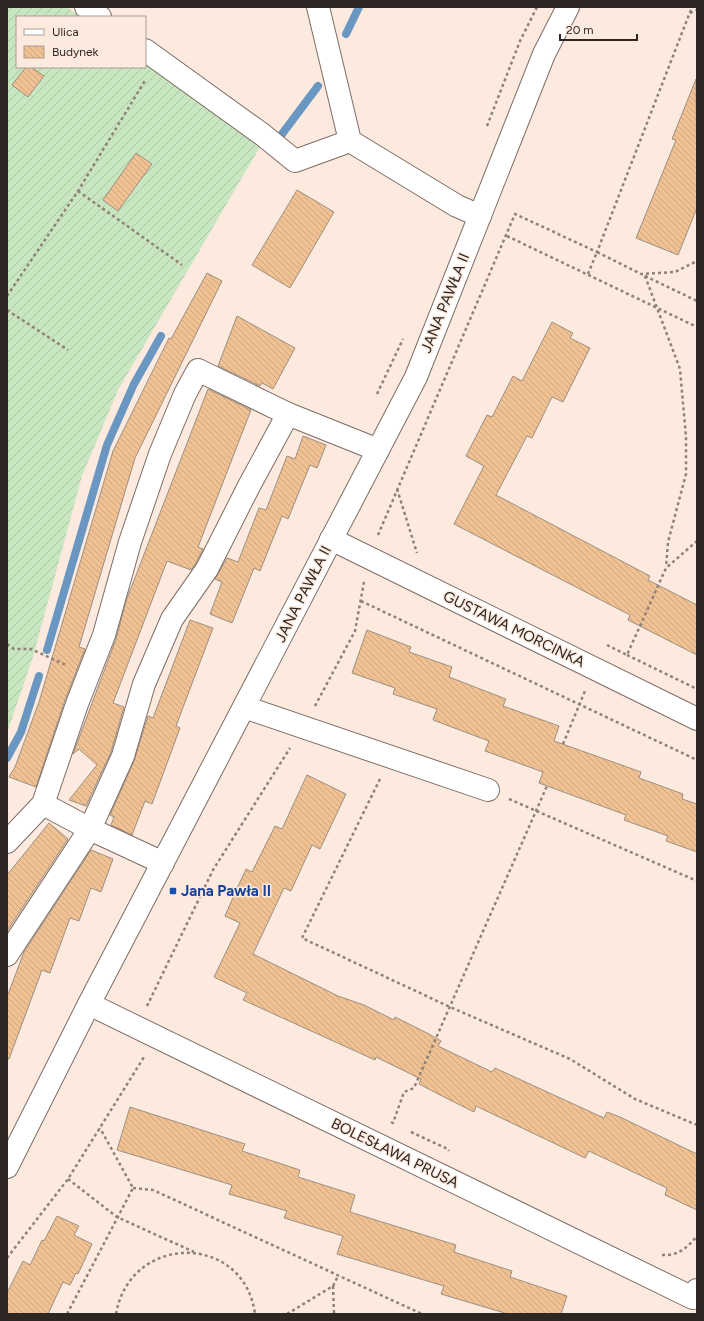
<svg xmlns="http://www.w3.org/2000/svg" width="704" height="1321" font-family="Figtree,sans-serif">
<defs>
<pattern id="garden-furrows" width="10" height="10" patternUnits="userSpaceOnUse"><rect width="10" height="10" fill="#c8e6c0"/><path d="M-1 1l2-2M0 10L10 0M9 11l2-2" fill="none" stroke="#acc5a5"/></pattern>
<pattern id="building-back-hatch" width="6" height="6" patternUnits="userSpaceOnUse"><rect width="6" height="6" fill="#f0c192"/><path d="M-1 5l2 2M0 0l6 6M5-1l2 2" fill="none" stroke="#cea67e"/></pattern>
</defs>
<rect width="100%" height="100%" fill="#fdeadf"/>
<!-- garden -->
<path fill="url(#garden-furrows)" d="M 7,7 L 67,7 L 81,17 L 17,17 L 17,67 L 145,67 L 145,63 L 261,145 L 118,390 L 82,476 L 33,657 L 7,733 Z"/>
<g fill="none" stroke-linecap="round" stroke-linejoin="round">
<!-- stream -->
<g stroke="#6a97c2" stroke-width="8">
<path d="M 346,34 L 359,7"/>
<path d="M 282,134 L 318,86"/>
<path d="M 47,650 L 107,445 L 134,384 L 161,336"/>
<path d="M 7,758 L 21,732 L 39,676"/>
</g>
</g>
<!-- building -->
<g fill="url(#building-back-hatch)" stroke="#9d8f82">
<path d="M 26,67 L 31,67 L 44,76 L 28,97 L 12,85 Z"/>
<path d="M 696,79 L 697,208 L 678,255 L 636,238 L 676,140 L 672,139 Z"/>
<path d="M 136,153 L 152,164 L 118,211 L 103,200 Z"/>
<path d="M 297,190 L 334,212 L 290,288 L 252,265 Z"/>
<path d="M 207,273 L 222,281 L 135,458 L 79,647 L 85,649 L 65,700 L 36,787 L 9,777 L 15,767 L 39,702 L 113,451 L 169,338 L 171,339 Z"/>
<path d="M 237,316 L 295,348 L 273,389 L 262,383 L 260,386 L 218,366 Z"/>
<path d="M 552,322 L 573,333 L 570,338 L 590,348 L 563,402 L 552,397 L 532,438 L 527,436 L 496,495 L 650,576 L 648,580 L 697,605 L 697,655 L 628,620 L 630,615 L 454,524 L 484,466 L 466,456 L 487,415 L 492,417 L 513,376 L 522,381 Z"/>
<path d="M 208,389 L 251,410 L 198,547 L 203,549 L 196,563 L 191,570 L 167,561 L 113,703 L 124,707 L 111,752 L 86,806 L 69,800 L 97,765 L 79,749 L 73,754 L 116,639 L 126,601 Z"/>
<path d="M 303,436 L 326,445 L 317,468 L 310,465 L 288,519 L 282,516 L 260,571 L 254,568 L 232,623 L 210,614 L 222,582 L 215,579 L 227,558 L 238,562 L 259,508 L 266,510 L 287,456 L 295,459 Z"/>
<path d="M 190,620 L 213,628 L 176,726 L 180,728 L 152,804 L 145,801 L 132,835 L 111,825 L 114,817 L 110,815 L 134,761 L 148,716 L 153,718 Z"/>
<path d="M 367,630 L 411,647 L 409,652 L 452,667 L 449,677 L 506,699 L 503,706 L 559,726 L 554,741 L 641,772 L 639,778 L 683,794 L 682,799 L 697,804 L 697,852 L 666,841 L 668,836 L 624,820 L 626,815 L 539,783 L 543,772 L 485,751 L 489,741 L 433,720 L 437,709 L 393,694 L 395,688 L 352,673 Z"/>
<path d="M 307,775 L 346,794 L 320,849 L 312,845 L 291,891 L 284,888 L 253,954 L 338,996 L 364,1005 L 394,1020 L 395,1017 L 429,1034 L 441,1041 L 438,1046 L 492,1072 L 495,1068 L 604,1118 L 607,1112 L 620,1117 L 697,1154 L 697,1210 L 665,1195 L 667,1188 L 589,1151 L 585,1158 L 476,1106 L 474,1112 L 444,1097 L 419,1084 L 421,1079 L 376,1057 L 375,1060 L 243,1000 L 247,993 L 214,977 L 240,923 L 225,916 L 234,895 L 246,869 L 252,872 L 275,826 L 282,829 Z"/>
<path d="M 49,823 L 68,839 L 7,931 L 7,875 Z"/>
<path d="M 91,850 L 113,859 L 101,892 L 91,888 L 79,921 L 70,918 L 50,973 L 42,970 L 9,1059 L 7,1059 L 7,997 L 24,952 Z"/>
<path d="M 130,1107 L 245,1144 L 242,1151 L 300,1170 L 298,1177 L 355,1195 L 350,1212 L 456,1245 L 454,1252 L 512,1271 L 510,1277 L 567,1296 L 561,1314 L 508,1314 L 441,1294 L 444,1286 L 337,1254 L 343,1236 L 284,1218 L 287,1211 L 229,1194 L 232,1185 L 117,1150 Z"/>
<path d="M 57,1216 L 79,1226 L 74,1235 L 92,1244 L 78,1274 L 76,1273 L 70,1285 L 63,1282 L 48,1314 L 7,1314 L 7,1293 L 23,1261 L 30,1265 L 42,1240 L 44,1241 Z"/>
</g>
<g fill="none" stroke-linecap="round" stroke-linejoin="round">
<!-- minor casing -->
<g stroke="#7e6d64" stroke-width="24">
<g id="minor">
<path d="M 86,7 L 100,17"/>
<path d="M 318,7 L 350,141 L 457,206 L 480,216"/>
<path d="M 145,50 L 263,135 L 295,161 L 350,141"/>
<path d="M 331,539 L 697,719"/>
<path d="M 244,707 L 488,790"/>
<path d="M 43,804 L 90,829 L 163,863"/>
<path d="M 7,842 L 43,804 L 77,704 L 104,635 L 130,542 L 160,454 L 185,394 L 198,370 L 288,414 L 378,450"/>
<path d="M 7,955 L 90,829 L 123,756 L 144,684 L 172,619 L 207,569 L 249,486 L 288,414"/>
<path d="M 89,1004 L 693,1298 L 697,1290"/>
<path d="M 7,1167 L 89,1004 L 416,377 L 544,54 L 568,7"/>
</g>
</g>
<!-- path -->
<g stroke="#8e817a" stroke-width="2.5" stroke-dasharray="3 3" stroke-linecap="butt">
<path d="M 690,13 L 697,10"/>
<path d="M 487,126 L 520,41 L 537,7"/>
<path d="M 78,191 L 182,265"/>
<path d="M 507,236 L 697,327"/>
<path d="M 588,274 L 597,252 L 641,274 L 675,272 L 697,261"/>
<path d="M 645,276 L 680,369 L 686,437 L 686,474 L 668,542 L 666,567"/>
<path d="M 645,276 L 697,301"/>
<path d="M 7,296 L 78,191 L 146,79"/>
<path d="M 7,310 L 68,350"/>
<path d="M 377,394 L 403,339"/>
<path d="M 397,489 L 417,553"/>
<path d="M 378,535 L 515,214 L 597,252 L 692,7"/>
<path d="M 361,601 L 697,760"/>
<path d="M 7,644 L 14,649 L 31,649 L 66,665"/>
<path d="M 607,645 L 627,655 L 666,568 L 697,541"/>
<path d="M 627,655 L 697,689"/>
<path d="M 315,706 L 355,631 L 364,582"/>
<path d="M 563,744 L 585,691"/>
<path d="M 380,779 L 302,938 L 450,1007 L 570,1059 L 635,1099 L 697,1125"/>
<path d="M 509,799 L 697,881"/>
<path d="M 147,1006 L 213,870 L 290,748"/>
<path d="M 391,1122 L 393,1123 L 404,1092 L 414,1088 L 547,786"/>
<path d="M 411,1132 L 448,1149 L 449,1151"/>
<path d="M 68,1179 L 117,1217 L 194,1252"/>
<path d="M 133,1188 L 153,1190 L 422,1314"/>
<path d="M 662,1255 C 678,1256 687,1248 697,1236"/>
<path d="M 7,1258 L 68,1179 L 144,1057"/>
<path d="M 333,1286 L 334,1314"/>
<path d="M 67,1314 L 133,1188 L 100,1128"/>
<path d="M 116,1314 C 130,1233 244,1232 255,1314"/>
<path d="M 287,1314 L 333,1286 L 338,1276"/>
</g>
<!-- minor -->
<use href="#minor" stroke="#fff" stroke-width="22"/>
</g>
<!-- markers -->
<rect fill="#1a4fb4" stroke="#fdeadf" stroke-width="1.5" x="169" y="887" width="8" height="8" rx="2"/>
<g text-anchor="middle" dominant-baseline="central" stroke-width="3" stroke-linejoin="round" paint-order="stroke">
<!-- street labels -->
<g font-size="15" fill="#2d2622" stroke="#fdeadf">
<text transform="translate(445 303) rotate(-68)">JANA PAWŁA II</text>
<text transform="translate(303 594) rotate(-63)">JANA PAWŁA II</text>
<text transform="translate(514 629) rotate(26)">GUSTAWA MORCINKA</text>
<text transform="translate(395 1153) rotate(26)">BOLESŁAWA PRUSA</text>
</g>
<!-- transit labels -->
<g font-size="15" font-weight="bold" fill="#164399" stroke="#fdeadf" text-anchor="start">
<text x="181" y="891">Jana Pawła II</text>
</g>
</g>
<!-- border -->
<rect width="704" height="1321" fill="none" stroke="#2d2622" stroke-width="16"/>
<!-- legend -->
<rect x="16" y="16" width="130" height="52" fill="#fdeadf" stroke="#aa9c93"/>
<rect x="24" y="29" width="20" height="6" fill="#ffffff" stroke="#aa9c93"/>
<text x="52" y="36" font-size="12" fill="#2d2622">Ulica</text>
<rect x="24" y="46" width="20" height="12" fill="url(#building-back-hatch)" stroke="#aa9c93"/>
<text x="52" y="56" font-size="12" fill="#2d2622">Budynek</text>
<!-- scale -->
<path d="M560 34v6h77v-6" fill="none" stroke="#2d2622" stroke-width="2"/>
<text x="566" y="34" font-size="12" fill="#2d2622" stroke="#fdeadf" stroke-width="3" paint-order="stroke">20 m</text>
</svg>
